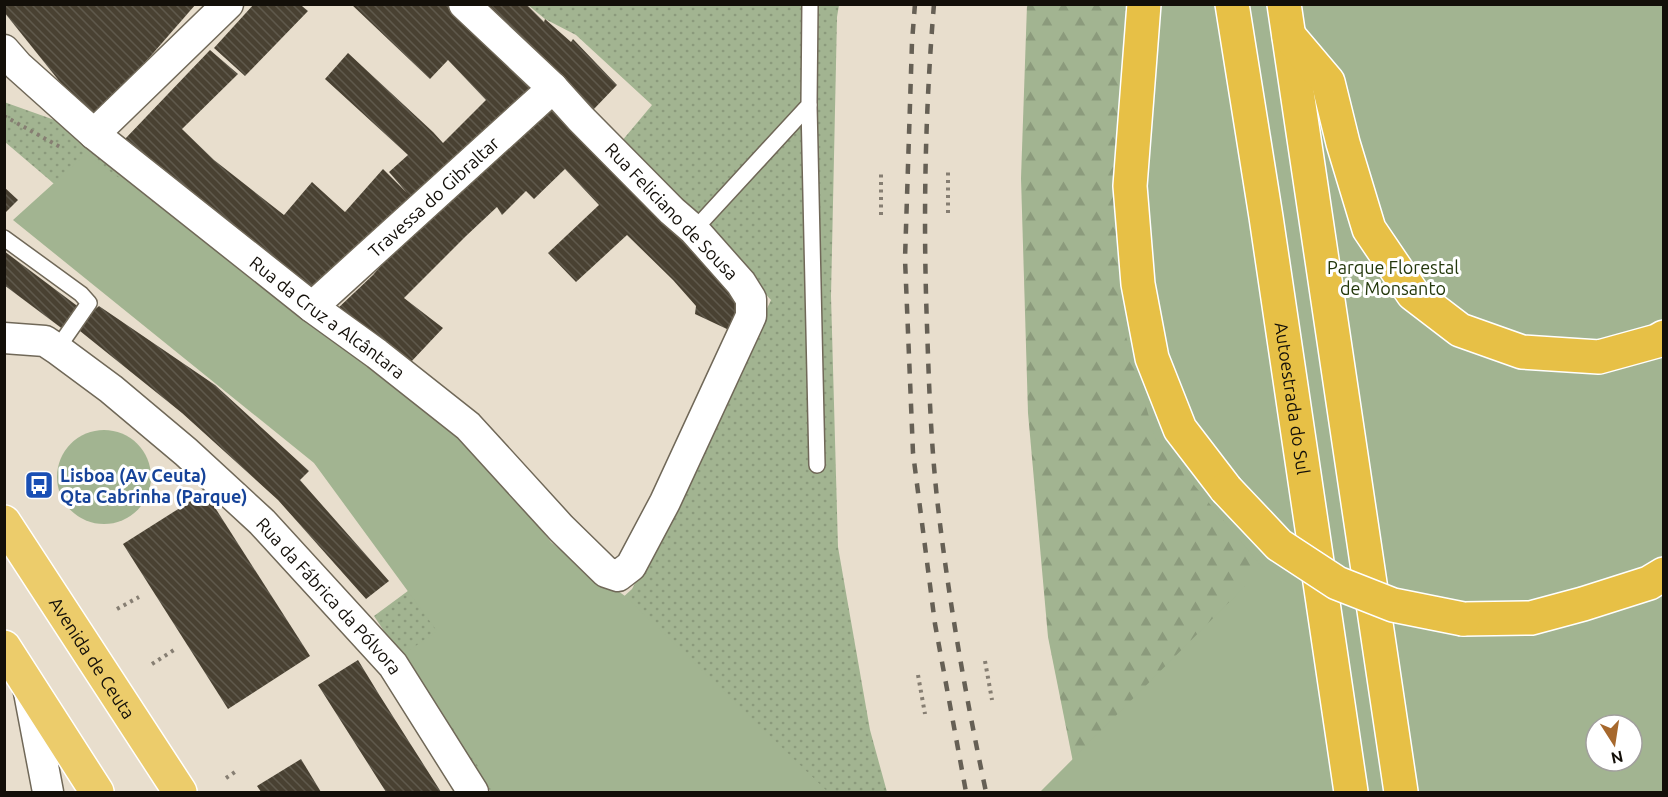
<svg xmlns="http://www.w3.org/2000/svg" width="1668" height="797" font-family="Ubuntu,sans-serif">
<defs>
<pattern id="grass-dots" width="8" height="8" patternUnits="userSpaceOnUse" patternTransform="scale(1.5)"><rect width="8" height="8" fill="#a2b491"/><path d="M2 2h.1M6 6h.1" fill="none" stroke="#8b9a7c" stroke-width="1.8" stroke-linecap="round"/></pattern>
<pattern id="forest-firs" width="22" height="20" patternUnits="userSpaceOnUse" patternTransform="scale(1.5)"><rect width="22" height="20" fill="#a2b491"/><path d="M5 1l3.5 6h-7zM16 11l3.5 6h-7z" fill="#8b9a7c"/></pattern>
<pattern id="building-back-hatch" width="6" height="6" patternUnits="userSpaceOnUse" patternTransform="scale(1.5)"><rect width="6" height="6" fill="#494132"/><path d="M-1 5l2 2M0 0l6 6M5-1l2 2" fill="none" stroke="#5f594c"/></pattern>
</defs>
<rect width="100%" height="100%" fill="#e8decd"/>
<!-- grass -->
<path fill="url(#grass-dots)" d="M 528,5 L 839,5 L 837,17 L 831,296 L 838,547 L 870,730 L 887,792 L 491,792 L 374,616 L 416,585 L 287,430 L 66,194 L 5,142 L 4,102 L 94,134 L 465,435 L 551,542 L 620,600 L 632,589 L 673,509 L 771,300 L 621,142 L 652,105 L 576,35 L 545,19 Z"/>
<!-- forest -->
<path fill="url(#forest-firs)" d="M 1027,5 L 1663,5 L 1663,544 L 1079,792 L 1048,637 L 1028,413 L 1021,178 Z"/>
<!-- park -->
<g fill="#a2b491" fill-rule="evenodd">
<path d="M 1138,5 L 1663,5 L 1663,792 L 1040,792 L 1263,568 L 1155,438 L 1125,333 L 1120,211 ZM 1596,725 L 1632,725 L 1632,761 L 1596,761 Z"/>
<path d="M 86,154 L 456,421 L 551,543 L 625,596 L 828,792 L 495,792 L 404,654 L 437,631 L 314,463 L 13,220 Z"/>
<circle cx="104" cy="477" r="47"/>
</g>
<!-- building -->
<g fill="url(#building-back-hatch)">
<path d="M 4,4 L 196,4 L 121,90 L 94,115 L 76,102 L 4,12 Z"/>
<path d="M 254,4 L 303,4 L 302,6 L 308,11 L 245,76 L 214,48 Z"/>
<path d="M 351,4 L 451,4 L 539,89 L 315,299 L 151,162 L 125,139 L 210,50 L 238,74 L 182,129 L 214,160 L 284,215 L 312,182 L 345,212 L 383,169 L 407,193 L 389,172 L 408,155 L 325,79 L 348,53 L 433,132 L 443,143 L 486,100 L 448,60 L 430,79 Z"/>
<path d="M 483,4 L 526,4 L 544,22 L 545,19 L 571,42 L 573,39 L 617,85 L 593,110 Z"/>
<path d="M 555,104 L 737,295 L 738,311 L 729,330 L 695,314 L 696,306 L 673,280 L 627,235 L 576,282 L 548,253 L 599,205 L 565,169 L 534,199 L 526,191 L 502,215 L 497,207 L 466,236 L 404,298 L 443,328 L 410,363 L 336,310 L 373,275 L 403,240 Z"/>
<path d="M 4,187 L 18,200 L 4,214 Z"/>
<path d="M 4,251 L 80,308 L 64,330 L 4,285 Z"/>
<path d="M 99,306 L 215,385 L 309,471 L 300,480 L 389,581 L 366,599 L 278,500 L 182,413 L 75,327 Z"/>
<path d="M 205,492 L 310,656 L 228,709 L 123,544 Z"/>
<path d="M 358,660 L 380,696 L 441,792 L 386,792 L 318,685 Z"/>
<path d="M 301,759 L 321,792 L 261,792 L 257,786 Z"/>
</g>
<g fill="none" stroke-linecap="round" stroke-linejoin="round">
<!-- service casing -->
<g stroke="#706858" stroke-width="18">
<g id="service">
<path d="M 809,105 L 817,465"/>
<path d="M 694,230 L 809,105 L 810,4"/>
<path d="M 4,238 L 81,294 L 89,303 L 57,349"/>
</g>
</g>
<!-- minor casing -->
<g stroke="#706858" stroke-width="33">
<g id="minor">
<path id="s1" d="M 4,50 L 18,66 L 94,134 L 312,307 L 377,354 L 468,426 L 561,528 L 606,572 L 618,576 L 631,566 L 665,502 L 751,316 L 751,299 L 741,283 L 694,230 L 672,211 L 581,119 L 553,88 L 464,4"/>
<path d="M 94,134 L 228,4"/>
<path id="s2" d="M 312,307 L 553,88"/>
<path id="s3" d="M 4,338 L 45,341 L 57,349 L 111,389 L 186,452 L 262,522 L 393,665 L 473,792"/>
<path d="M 28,687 L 48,792"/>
</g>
</g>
<!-- trunk casing -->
<g stroke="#fff" stroke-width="36">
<g id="trunk">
<path id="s4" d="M 4,522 L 180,792"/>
<path d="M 4,647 L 97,792"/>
</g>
</g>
<!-- motorway casing -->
<g stroke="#fff" stroke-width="36">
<g id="motorway">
<path d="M 1144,4 L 1130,186 L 1138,284 L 1152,358 L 1180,429 L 1226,489"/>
<path id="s5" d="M 1232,4 L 1266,217 L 1351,792"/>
<path d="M 1284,4 L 1401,792"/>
<path d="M 1289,36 L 1328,82 L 1343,143 L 1369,229 L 1413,294 L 1460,330 L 1522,352 L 1599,357 L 1657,341 L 1664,337"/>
<path d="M 1463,619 L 1531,618 L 1583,604 L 1649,583 L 1664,574"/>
</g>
</g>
<!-- path -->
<g stroke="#867e72" stroke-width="4" stroke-dasharray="3 4.5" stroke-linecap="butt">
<path d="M 4,116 L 62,148"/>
<path d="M 948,213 L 948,172"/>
<path d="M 881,215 L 881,174"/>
<path d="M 117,609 L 139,597"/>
<path d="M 985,661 L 992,700"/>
<path d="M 152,664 L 174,650"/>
<path d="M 918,675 L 925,714"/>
<path d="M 226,778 L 238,770"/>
</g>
<!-- service -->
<use href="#service" stroke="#fff" stroke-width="15"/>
<!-- minor -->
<use href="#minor" stroke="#fff" stroke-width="30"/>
<!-- trunk -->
<use href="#trunk" stroke="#eccc6b" stroke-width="33"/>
<!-- motorway -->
<use href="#motorway" stroke="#e7c046" stroke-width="33"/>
<!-- rail -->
<g stroke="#666055" stroke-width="4.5" stroke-dasharray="10 10" stroke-linecap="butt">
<path d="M 915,4 L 912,42 L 905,259 L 913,453 L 935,624 L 966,792"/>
<path d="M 934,4 C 925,112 923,218 927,326 C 929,386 931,447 938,507 C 949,602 966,698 986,792"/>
</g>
<!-- motorway-bridge casing -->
<g stroke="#fff" stroke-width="36" stroke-linecap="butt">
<path id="motorway-bridge" d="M 1226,489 L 1279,545 L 1337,583 L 1393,605 L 1463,619"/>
</g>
<!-- motorway-bridge -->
<use href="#motorway-bridge" stroke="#e7c046" stroke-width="33"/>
</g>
<!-- icons -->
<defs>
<g id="bus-square" transform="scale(1.5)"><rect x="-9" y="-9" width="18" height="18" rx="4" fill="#1a4fb4" stroke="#fff"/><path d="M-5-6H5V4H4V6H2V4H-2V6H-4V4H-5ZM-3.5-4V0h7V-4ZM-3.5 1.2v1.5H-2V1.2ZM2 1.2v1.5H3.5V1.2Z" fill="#fff"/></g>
</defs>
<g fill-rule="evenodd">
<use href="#bus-square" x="39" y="485"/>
</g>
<g text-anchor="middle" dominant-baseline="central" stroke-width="6" stroke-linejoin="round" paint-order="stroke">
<!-- street labels -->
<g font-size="18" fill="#130f09" stroke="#fff">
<text stroke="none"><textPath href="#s2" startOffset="164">Travessa do Gibraltar</textPath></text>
<text transform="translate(672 211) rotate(46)">Rua Feliciano de Sousa</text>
<text stroke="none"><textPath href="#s1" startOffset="420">Rua da Cruz a Alcântara</textPath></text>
<text stroke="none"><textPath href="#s5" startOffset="399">Autoestrada do Sul</textPath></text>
<text stroke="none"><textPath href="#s3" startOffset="424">Rua da Fábrica da Pólvora</textPath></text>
<text stroke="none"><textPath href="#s4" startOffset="162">Avenida de Ceuta</textPath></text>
</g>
<!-- park labels -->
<g font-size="18" fill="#24380c" stroke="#fff">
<text x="1393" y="267">Parque Florestal<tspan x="1393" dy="21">de Monsanto</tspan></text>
</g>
<!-- transit labels -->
<g font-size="18" font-weight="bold" fill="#164399" stroke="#fff" text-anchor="start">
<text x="60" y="475">Lisboa (Av Ceuta)<tspan x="60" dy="21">Qta Cabrinha (Parque)</tspan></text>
</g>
</g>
<!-- border -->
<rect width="1668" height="797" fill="none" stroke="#130f09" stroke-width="12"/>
<!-- north arrow -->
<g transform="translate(1614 743) rotate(168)"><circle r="28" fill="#ffffff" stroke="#a19f9d" stroke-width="1.5"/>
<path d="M0-4.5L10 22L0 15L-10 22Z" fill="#a6682d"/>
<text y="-9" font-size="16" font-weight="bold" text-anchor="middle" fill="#130f09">N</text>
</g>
</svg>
